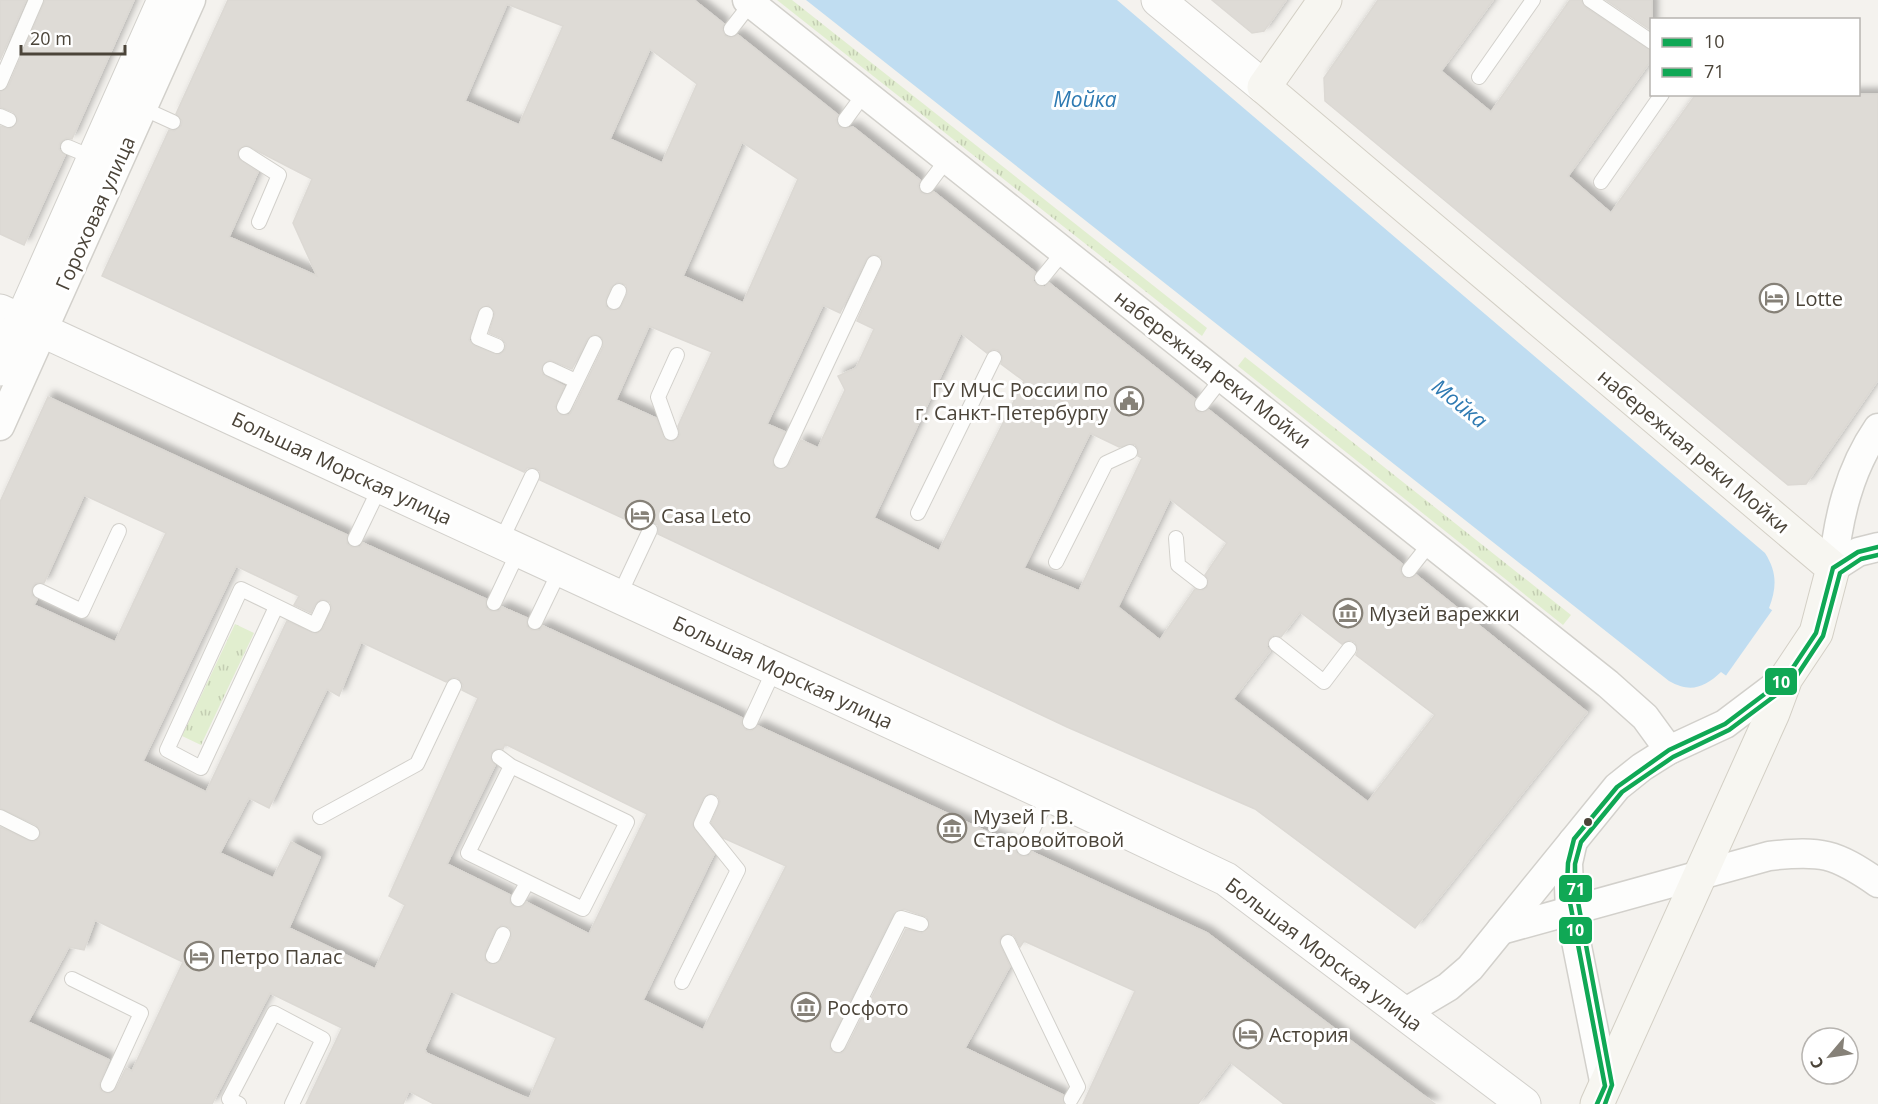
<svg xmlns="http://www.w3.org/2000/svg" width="1878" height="1104" font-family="'Open Sans',sans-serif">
<defs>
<pattern id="grass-tufts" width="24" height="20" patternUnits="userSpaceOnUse" patternTransform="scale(1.5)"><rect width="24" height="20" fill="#e1eecf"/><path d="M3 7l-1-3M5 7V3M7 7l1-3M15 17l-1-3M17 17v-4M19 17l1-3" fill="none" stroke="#c3cdb2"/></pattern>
<filter id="shadow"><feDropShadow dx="5.5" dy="-5.5" stdDeviation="3" flood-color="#0004"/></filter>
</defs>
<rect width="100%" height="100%" fill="#f4f2ee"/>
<!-- grass -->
<g fill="url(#grass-tufts)">
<path d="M 777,0 L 792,0 L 1207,328 L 1202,336 Z"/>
<path d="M 1245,357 L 1571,615 L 1563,625 L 1238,366 Z"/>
<path d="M 235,624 L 254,633 L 201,745 L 182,736 Z"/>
</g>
<!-- water -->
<path fill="#c0ddf1" d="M 806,0 L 1117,0 L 1765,553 C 1777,572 1777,587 1769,608 L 1878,688 L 1878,786 L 1721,672 C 1704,688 1690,693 1669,681 Z"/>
<!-- pier -->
<path fill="#f4f2ee" d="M 1773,609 L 1878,685 L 1878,789 L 1725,677 Z"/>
<!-- building -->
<g fill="#dedbd6" stroke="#dcd9d4" stroke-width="1.5" fill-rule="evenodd" filter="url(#shadow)">
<path d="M 0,0 L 26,0 L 0,60 Z"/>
<path d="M 45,0 L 134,0 L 72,139 L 66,138 L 60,143 L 59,149 L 65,155 L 24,245 L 0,234 L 0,126 L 11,129 L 18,120 L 13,112 L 0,107 L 0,92 L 8,87 Z"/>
<path d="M 228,0 L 694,0 L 724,24 L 722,28 L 725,36 L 730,38 L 738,35 L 838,115 L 836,120 L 839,127 L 845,129 L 853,127 L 920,180 L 918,186 L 921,193 L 927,195 L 934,192 L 1035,272 L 1033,281 L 1037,285 L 1045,287 L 1049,283 L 1195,399 L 1196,411 L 1201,413 L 1209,410 L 1402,564 L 1400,569 L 1403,577 L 1408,579 L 1416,575 L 1587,712 L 1415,928 L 1255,809 L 1067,727 L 658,534 L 658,525 L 653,522 L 645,522 L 642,527 L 540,480 L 540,471 L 535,468 L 527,468 L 524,472 L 102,276 L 169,130 L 174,131 L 181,126 L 182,121 L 176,114 ZM 507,4 L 563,26 L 519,125 L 465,101 ZM 650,49 L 697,84 L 662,163 L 610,139 ZM 742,142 L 798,179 L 743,303 L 683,276 ZM 246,145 L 312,179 L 293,223 L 317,276 L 229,237 L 258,172 L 238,158 L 238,150 ZM 873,254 L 881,257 L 882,266 L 857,321 L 874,329 L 856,368 L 838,376 L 845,390 L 818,448 L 801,440 L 789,465 L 778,469 L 773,466 L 773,458 L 785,432 L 767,424 L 823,305 L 840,313 L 866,259 ZM 618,282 L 626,285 L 627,294 L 620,309 L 611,310 L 606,307 L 606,299 L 611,287 ZM 488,305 L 495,313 L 489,333 L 501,338 L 506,344 L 505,350 L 499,355 L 475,346 L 469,340 L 478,311 ZM 649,326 L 712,352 L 678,426 L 680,435 L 673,442 L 665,439 L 656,418 L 616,400 ZM 961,333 L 987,353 L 993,349 L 998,350 L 1003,357 L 1001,364 L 1024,381 L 939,551 L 874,518 ZM 594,334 L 602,338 L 603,347 L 572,411 L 569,415 L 561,415 L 555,407 L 564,386 L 543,375 L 542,366 L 550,360 L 572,369 L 587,339 ZM 1090,433 L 1119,447 L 1135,444 L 1138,449 L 1138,456 L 1142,458 L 1079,591 L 1024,568 ZM 1170,499 L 1227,543 L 1205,575 L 1208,579 L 1207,587 L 1203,590 L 1195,589 L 1160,640 L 1118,607 ZM 1300,612 L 1342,644 L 1350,640 L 1355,642 L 1358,650 L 1356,655 L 1435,715 L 1368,802 L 1233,699 L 1270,651 L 1267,647 L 1269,639 L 1273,635 L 1281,637 Z"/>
<path d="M 1212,0 L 1286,0 L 1264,31 L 1252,33 Z"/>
<path d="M 1378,0 L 1493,0 L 1441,71 L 1491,112 L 1570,0 L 1581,0 L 1585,7 L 1652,51 L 1652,59 L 1568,176 L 1611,213 L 1696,94 L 1878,94 L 1878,380 L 1806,484 L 1788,485 L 1325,101 L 1324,78 Z"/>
<path d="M 1606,0 L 1652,0 L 1652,31 Z"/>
<path d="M 48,397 L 347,535 L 347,544 L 352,547 L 360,547 L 363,543 L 486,599 L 486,608 L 491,611 L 499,611 L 502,607 L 527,618 L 527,627 L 532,630 L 540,630 L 543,626 L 719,707 L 742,718 L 741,723 L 746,730 L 751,731 L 758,726 L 1016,845 L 1016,853 L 1021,856 L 1029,856 L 1032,852 L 1207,933 L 1435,1104 L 1284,1104 L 1230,1062 L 1198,1104 L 1083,1104 L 1135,991 L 1024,941 L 1020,947 L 1014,935 L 1008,933 L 1001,936 L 999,942 L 1010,966 L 965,1048 L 1063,1095 L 1064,1104 L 434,1104 L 409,1091 L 403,1104 L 306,1104 L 342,1028 L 270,993 L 212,1104 L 0,1104 L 0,827 L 32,842 L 37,840 L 41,833 L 36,825 L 0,808 L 0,502 ZM 84,495 L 166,533 L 115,642 L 34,605 L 37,599 L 32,596 L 32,588 L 35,583 L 44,583 ZM 236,566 L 299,596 L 294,605 L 311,613 L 315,604 L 322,599 L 330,602 L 332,608 L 323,629 L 316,634 L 287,621 L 206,792 L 143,761 ZM 361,642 L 446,682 L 453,677 L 458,678 L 463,685 L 462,690 L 478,698 L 389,896 L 405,905 L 375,969 L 289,928 L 320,857 L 291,842 L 273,878 L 220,853 L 249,798 L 269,808 L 327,689 L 339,696 ZM 505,744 L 647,814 L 589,934 L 526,902 L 522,907 L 514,907 L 510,903 L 510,895 L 447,864 L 495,765 L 491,760 L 492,752 L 496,749 L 503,749 ZM 711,793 L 718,796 L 720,802 L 711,823 L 723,838 L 786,866 L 703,1030 L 643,1000 L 714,854 L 692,825 L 703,798 ZM 904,909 L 927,917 L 929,927 L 922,933 L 906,929 L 846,1049 L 842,1053 L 835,1053 L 830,1049 L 830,1041 L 893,914 ZM 95,920 L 183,962 L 132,1071 L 126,1068 L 116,1089 L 108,1094 L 101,1091 L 99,1085 L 109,1060 L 28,1022 L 69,947 L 84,950 ZM 502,925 L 510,928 L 511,938 L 501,960 L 490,964 L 485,961 L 485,952 L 495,930 ZM 451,991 L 556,1038 L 529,1099 L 426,1053 L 425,1049 Z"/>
</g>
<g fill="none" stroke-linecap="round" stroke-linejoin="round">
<!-- service casing -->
<g stroke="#d2d0cb" stroke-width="16">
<g id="service">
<path d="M 1590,0 L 1652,42"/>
<path d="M 731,29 L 751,3"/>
<path d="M 1479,77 L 1533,0"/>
<path d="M 0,83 L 36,0"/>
<path d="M 140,107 L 173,122"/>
<path d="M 0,116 L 9,120"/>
<path d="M 845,120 L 864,94"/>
<path d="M 68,147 L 94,158"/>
<path d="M 246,154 L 279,175 L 259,222"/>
<path d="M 1601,182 L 1662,94"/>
<path d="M 927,186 L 948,158"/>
<path d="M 1042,278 L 1064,251"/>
<path d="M 614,302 L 619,291"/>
<path d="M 486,314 L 478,338 L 497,346"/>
<path d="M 550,369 L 576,381"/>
<path d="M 1202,404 L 1223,377"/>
<path d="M 564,407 L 595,343"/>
<path d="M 671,433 L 658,397 L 677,355"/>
<path d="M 781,461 L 874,263"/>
<path d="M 918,513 L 994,358"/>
<path d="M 1176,538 L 1178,565 L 1200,582"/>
<path d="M 355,539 L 380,487"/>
<path d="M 501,541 L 532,476"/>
<path d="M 1056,562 L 1106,463 L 1130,452"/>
<path d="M 1409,570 L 1431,542"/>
<path d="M 40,591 L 82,611 L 119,531"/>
<path d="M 619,596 L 650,530"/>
<path d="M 494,603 L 519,550"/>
<path d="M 276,607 L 201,768 L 167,750 L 241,589 L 315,625 L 323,608"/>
<path d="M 535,622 L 560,570"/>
<path d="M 1276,644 L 1324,682 L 1349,649"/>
<path d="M 750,722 L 775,668"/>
<path d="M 499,757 L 511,766 L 627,822 L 583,909 L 468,853 L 511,766"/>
<path d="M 0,817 L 32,833"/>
<path d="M 320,817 L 417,764 L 454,686"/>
<path d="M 1024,848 L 1049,795"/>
<path d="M 518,899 L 527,883"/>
<path d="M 1008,942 L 1078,1087 L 1071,1099"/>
<path d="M 493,956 L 503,934"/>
<path d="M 72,979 L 141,1013 L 108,1085"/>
<path d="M 682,982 L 738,870 L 701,824 L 711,802"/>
<path d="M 838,1045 L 901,918 L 921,924"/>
<path d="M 239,1104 L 229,1099 L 274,1013 L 323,1039 L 292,1104"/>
</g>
</g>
<!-- minor casing -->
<g stroke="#d2d0cb" stroke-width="31">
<g id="minor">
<path d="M 747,0 L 1608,684 L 1645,717 L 1669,750"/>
<path d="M 0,426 L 191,0"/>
<path d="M 1833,568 C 1838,518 1849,470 1878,428"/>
<path d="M 1833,568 L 1858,552 L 1878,547"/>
<path d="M 1573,841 L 1568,863 L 1570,911 L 1605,1086"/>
<path d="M 1501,930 L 1769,856 C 1821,850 1835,853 1878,883"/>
<path d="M 1404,1013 L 1448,987 L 1470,968 L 1617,787 L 1642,767 L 1669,750 L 1725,724 L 1786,678"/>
</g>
</g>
<!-- tertiary casing -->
<g stroke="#d2d0cb" stroke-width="35">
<g id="tertiary">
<path d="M 1158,0 L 1264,87"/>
<path d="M 0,311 L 1049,795 L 1226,879 L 1524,1104"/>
<path d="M 0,369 L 164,0"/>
</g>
</g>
<!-- secondary casing -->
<g stroke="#d3cfc5" stroke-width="35">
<path id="secondary" d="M 1325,0 L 1264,87 L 1833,568 L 1816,633 L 1786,678 L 1773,713 L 1597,1104"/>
</g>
<!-- service -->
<use href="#service" stroke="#fdfdfc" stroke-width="14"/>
<!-- minor -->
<use href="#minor" stroke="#fdfdfc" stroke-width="28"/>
<!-- tertiary -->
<use href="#tertiary" stroke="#fdfdfc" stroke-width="33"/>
<!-- secondary -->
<use href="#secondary" stroke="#f7f6f1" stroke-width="33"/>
<!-- bus-1 casing -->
<g stroke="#fff" stroke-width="9">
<path id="bus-1" d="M 1597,1104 L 1605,1086 L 1567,887 L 1568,863 L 1574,839 L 1617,787 L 1669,750 L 1725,724 L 1786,678 L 1816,633 L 1833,568 L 1858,552 L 1878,547"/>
</g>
<!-- bus-2 casing -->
<g stroke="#fff" stroke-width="9">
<path id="bus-2" d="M 1605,1104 L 1612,1085 L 1575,886 L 1575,864 L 1581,842 L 1622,792 L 1673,757 L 1729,730 L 1792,683 L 1823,636 L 1840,573 L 1861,559 L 1878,555"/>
</g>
<!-- bus-1 -->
<use href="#bus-1" stroke="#10a855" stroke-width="4.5"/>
<!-- bus-2 -->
<use href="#bus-2" stroke="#10a855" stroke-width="4.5"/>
</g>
<!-- icons -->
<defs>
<g id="hotel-ring" transform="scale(1.5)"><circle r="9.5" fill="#fff" stroke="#868178" stroke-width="1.5"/><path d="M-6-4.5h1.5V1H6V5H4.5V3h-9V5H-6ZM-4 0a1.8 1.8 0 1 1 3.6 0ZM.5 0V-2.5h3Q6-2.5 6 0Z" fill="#868178"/></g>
<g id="civic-ring" transform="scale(1.5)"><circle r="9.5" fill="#fff" stroke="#868178" stroke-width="1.5"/><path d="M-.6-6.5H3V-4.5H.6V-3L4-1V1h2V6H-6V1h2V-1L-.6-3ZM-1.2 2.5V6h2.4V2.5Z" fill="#868178"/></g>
<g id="museum-ring" transform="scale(1.5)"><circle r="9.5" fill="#fff" stroke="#868178" stroke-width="1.5"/><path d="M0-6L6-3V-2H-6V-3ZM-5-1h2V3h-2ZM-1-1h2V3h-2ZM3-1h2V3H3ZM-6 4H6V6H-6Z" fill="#868178"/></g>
</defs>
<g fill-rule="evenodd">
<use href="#hotel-ring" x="1774" y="298"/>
<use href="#civic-ring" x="1129" y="401"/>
<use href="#hotel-ring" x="640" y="515"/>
<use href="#museum-ring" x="1348" y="613"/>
<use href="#museum-ring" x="952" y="828"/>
<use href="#hotel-ring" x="199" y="956"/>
<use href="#museum-ring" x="806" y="1007"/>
<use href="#hotel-ring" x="1248" y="1034"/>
</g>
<!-- markers -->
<circle fill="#4b4439" stroke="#fff" stroke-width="2" cx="1588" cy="822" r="5"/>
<g text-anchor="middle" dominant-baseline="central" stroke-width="6" stroke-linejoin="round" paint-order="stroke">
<!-- street labels -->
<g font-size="20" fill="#4b4439" stroke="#fff">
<text transform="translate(95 213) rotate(-66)">Гороховая улица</text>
<text transform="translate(1213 369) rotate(38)">набережная реки Мойки</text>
<text transform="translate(1694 451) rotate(40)">набережная реки Мойки</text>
<text transform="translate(342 468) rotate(25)">Большая Морская улица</text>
<text transform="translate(783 672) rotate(25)">Большая Морская улица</text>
<text transform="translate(1324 954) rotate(37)">Большая Морская улица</text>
</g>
<!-- poi labels -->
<g font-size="20" fill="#4b4439" stroke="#fff" text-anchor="start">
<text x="1795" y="298">Lotte</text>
<text x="1108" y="389" text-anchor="end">ГУ МЧС России по<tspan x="1108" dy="23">г. Санкт-Петербургу</tspan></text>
<text x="661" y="515">Casa Leto</text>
<text x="1369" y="613">Музей варежки</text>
<text x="973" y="816">Музей Г.В.<tspan x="973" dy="23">Старовойтовой</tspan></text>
<text x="220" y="956">Петро Палас</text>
<text x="827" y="1007">Росфото</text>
<text x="1269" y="1034">Астория</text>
</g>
<!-- water labels -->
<g font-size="21" font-style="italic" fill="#2e7ab2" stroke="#fff">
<text x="1085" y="99">Мойка</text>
<text transform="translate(1460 403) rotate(39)">Мойка</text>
</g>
</g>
<g stroke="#fff" stroke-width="2">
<rect x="1764" y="667" width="34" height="29" rx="6" fill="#10a855"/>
<rect x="1558" y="874" width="35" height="29" rx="6" fill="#10a855"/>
<rect x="1558" y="916" width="35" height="29" rx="6" fill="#10a855"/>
</g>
<g font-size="16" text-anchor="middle" font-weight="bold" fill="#fff">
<text x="1781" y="688">10</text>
<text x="1576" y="895">71</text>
<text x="1575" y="936">10</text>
</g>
<!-- legend -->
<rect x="1650" y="18" width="210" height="78" fill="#ffffff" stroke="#b7b4b0" stroke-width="1.5"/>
<rect x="1662" y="38" width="30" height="9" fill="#10a855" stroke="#b7b4b0" stroke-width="1.5"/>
<text x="1704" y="48" font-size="18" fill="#4b4439">10</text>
<rect x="1662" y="68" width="30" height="9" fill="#10a855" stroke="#b7b4b0" stroke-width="1.5"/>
<text x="1704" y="78" font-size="18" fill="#4b4439">71</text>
<!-- north arrow -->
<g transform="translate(1830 1056) rotate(241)"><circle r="28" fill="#ffffff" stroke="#b7b4b0" stroke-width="1.5"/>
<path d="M0-4.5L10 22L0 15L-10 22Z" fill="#868178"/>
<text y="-9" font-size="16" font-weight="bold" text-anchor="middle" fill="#4b4439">С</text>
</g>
<!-- scale -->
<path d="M21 45v9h104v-9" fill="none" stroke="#4b4439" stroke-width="3"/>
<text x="30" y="45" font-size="18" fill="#4b4439" stroke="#ffffff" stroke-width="4.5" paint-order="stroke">20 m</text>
</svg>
